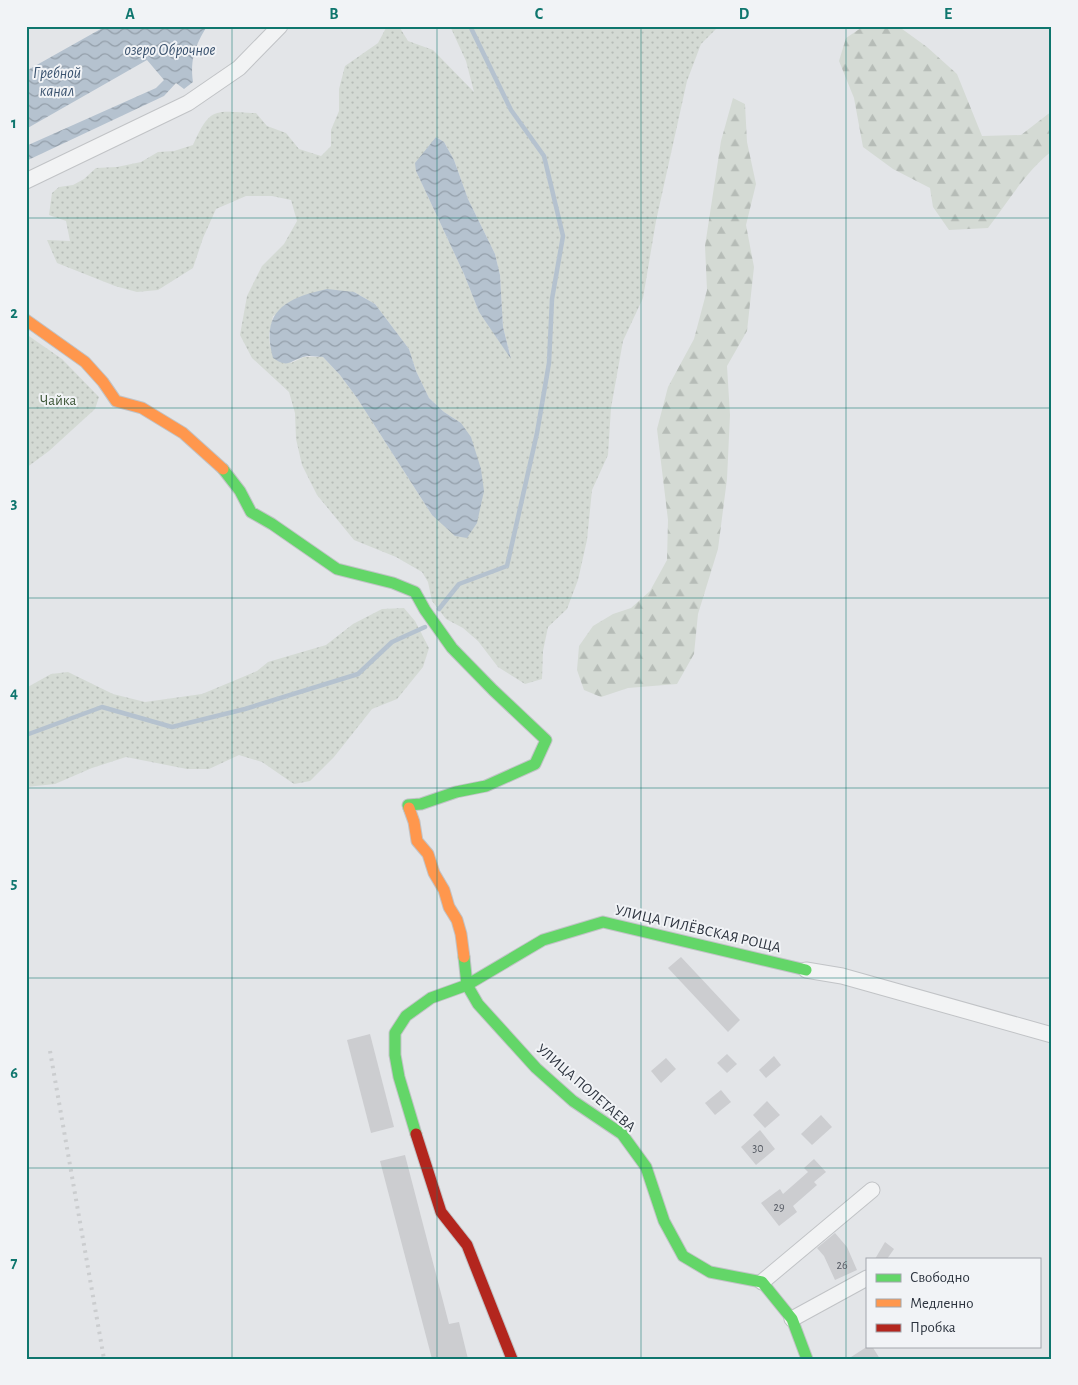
<svg xmlns="http://www.w3.org/2000/svg" width="1078" height="1385" font-family="'Alegreya Sans',sans-serif">
<defs>
<pattern id="green-dots" width="8" height="8" patternUnits="userSpaceOnUse" patternTransform="scale(1.25)"><rect width="8" height="8" fill="#d4dad4"/><path d="M2 2h.1M6 6h.1" fill="none" stroke="#b6bcb7" stroke-width="1.8" stroke-linecap="round"/></pattern>
<pattern id="forest-firs" width="22" height="20" patternUnits="userSpaceOnUse" patternTransform="scale(1.25)"><rect width="22" height="20" fill="#d4dad4"/><path d="M5 1l3.5 6h-7zM16 11l3.5 6h-7z" fill="#b6bcb7"/></pattern>
<pattern id="water-waves" width="16" height="10" patternUnits="userSpaceOnUse" patternTransform="scale(1.25)"><rect width="16" height="10" fill="#b5c2cf"/><path d="M0 5q4-4 8 0t8 0" fill="none" stroke="#939ea9"/></pattern>
</defs>
<rect width="100%" height="100%" fill="#e3e5e8"/>
<!-- green -->
<g fill="url(#green-dots)" fill-rule="evenodd">
<path d="M 387,26 L 400,28 L 408,41 L 433,50 L 474,92 L 466,61 L 450,26 L 719,26 L 701,44 L 687,81 L 656,221 L 643,298 L 623,341 L 611,408 L 608,455 L 592,490 L 587,540 L 578,580 L 567,609 L 548,627 L 543,651 L 542,679 L 525,684 L 498,667 L 478,641 L 463,628 L 446,619 L 432,601 L 428,582 L 422,572 L 396,557 L 354,540 L 317,495 L 302,465 L 296,439 L 295,413 L 289,392 L 252,358 L 240,335 L 247,296 L 262,266 L 284,244 L 297,221 L 291,200 L 272,196 L 246,196 L 216,209 L 203,238 L 193,268 L 158,290 L 137,292 L 115,286 L 57,263 L 47,240 L 70,241 L 66,221 L 49,215 L 52,193 L 59,187 L 73,185 L 84,179 L 96,168 L 117,167 L 141,162 L 158,152 L 174,151 L 193,145 C 211,104 216,112 256,113 L 267,126 L 286,133 L 299,149 L 321,156 L 331,146 L 331,130 L 339,111 L 339,89 L 345,66 L 378,43 ZM 436,137 L 444,142 L 454,160 L 468,199 L 495,254 L 500,275 L 503,327 L 511,358 L 479,312 L 464,274 L 416,171 ZM 354,292 L 375,304 L 409,349 L 416,371 L 429,398 L 444,412 L 461,423 L 432,515 L 357,398 L 340,375 L 323,357 L 304,357 L 291,363 L 270,347 L 269,335 L 273,316 Z"/>
<path d="M 26,334 L 62,359 L 99,397 L 95,409 L 49,451 L 26,468 Z"/>
<path d="M 404,608 L 415,621 L 429,648 L 423,667 L 397,699 L 372,709 L 334,757 L 310,781 L 294,784 L 262,762 L 239,755 L 209,769 L 187,769 L 126,757 L 92,768 L 55,784 L 26,787 L 26,688 L 51,674 L 68,672 L 113,694 L 145,702 L 202,694 L 257,671 L 268,662 L 326,645 L 353,624 L 382,609 Z"/>
</g>
<!-- forest -->
<g fill="url(#forest-firs)">
<path d="M 864,26 L 898,26 L 927,47 L 957,74 L 982,136 L 1021,135 L 1052,111 L 1052,151 C 1027,170 1007,203 988,228 L 949,230 L 933,207 L 930,188 L 893,169 L 863,147 L 854,98 L 839,61 L 846,38 Z"/>
<path d="M 733,98 L 745,104 L 747,142 L 756,184 L 746,225 L 754,267 L 747,331 L 727,366 L 730,415 L 727,479 L 718,549 L 698,614 L 694,654 L 677,684 L 628,688 L 601,697 L 584,690 L 577,670 L 579,646 L 593,626 L 613,614 L 631,608 L 650,591 L 667,560 L 668,520 L 657,429 L 668,387 L 694,339 L 707,290 L 705,246 L 721,141 Z"/>
</g>
<!-- water -->
<g fill="url(#water-waves)">
<path d="M 106,26 L 207,26 C 195,46 190,59 193,82 L 184,89 L 176,83 L 164,96 L 26,161 L 26,146 L 156,88 L 164,80 L 147,60 L 26,129 L 26,71 Z"/>
<path d="M 436,137 L 444,142 L 454,160 L 468,199 L 495,254 L 500,275 L 503,327 L 511,359 L 479,312 L 464,274 L 416,171 L 415,163 Z"/>
<path d="M 327,289 L 354,292 L 375,304 L 409,349 L 416,371 L 429,398 L 444,412 L 461,423 L 471,437 L 481,469 L 484,491 L 477,523 L 467,538 L 455,536 L 432,515 L 357,398 L 340,375 L 323,357 C 317,357 309,355 303,357 C 288,362 288,368 273,358 C 260,311 286,298 327,289 Z"/>
</g>
<g fill="none" stroke-linecap="round" stroke-linejoin="round">
<!-- stream -->
<g stroke="#b5c2cf" stroke-width="4.5">
<path d="M 439,609 L 459,584 L 507,566 L 537,433 L 549,363 L 552,299 L 563,236 L 544,156 L 511,110 L 470,26"/>
<path d="M 26,735 L 102,707 L 172,727 L 245,709 L 358,674 L 392,642 L 425,627"/>
</g>
</g>
<!-- building -->
<g fill="#cccdd0">
<path d="M 681,957 L 740,1020 L 728,1032 L 668,968 Z"/>
<path d="M 370,1034 L 394,1127 L 371,1133 L 347,1040 Z"/>
<path d="M 727,1054 L 737,1064 L 727,1073 L 717,1063 Z"/>
<path d="M 774,1056 L 781,1065 L 766,1078 L 759,1070 Z"/>
<path d="M 666,1058 L 676,1069 L 661,1083 L 651,1071 Z"/>
<path d="M 721,1090 L 731,1102 L 715,1115 L 705,1103 Z"/>
<path d="M 767,1101 L 780,1115 L 765,1128 L 753,1115 Z"/>
<path d="M 821,1115 L 832,1127 L 812,1145 L 801,1134 Z"/>
<path d="M 760,1130 L 775,1149 L 756,1165 L 741,1147 Z"/>
<path d="M 405,1155 L 449,1324 L 459,1322 L 468,1359 L 432,1359 L 380,1161 Z"/>
<path d="M 814,1159 L 826,1172 L 814,1182 L 817,1185 L 793,1206 L 797,1212 L 779,1226 L 761,1203 L 780,1189 L 783,1194 L 808,1172 L 804,1168 Z"/>
<path d="M 835,1233 L 847,1247 L 857,1270 L 835,1280 L 824,1256 L 817,1248 Z"/>
<path d="M 885,1242 L 894,1249 L 887,1259 L 875,1259 Z"/>
<path d="M 868,1346 L 872,1346 L 880,1359 L 848,1359 Z"/>
</g>
<g fill="none" stroke-linecap="round" stroke-linejoin="round">
<!-- street casing -->
<g stroke="#c1c3c6" stroke-width="17">
<g id="street">
<path d="M 26,181 L 188,103 L 239,68 L 280,26"/>
<path d="M 806,970 L 842,976 L 1052,1035"/>
<path d="M 762,1282 L 872,1190"/>
<path d="M 792,1319 L 867,1278"/>
</g>
</g>
<!-- fast casing -->
<g stroke="#c1c3c6" stroke-width="13">
<g id="fast">
<path d="M 223,469 L 240,491 L 251,512 L 272,524 L 337,569 L 393,583 L 415,592 L 425,610 L 452,648 L 493,690 L 546,740 L 535,764 L 486,786 L 456,792 L 421,804 L 408,805 L 409,808"/>
<path d="M 464,957 L 467,985 L 478,1004 L 536,1068 L 573,1101 L 622,1134 L 646,1167 L 664,1221 L 683,1256 L 710,1272 L 762,1282 L 792,1319 L 807,1359"/>
<path d="M 416,1134 L 399,1077 L 395,1055 L 395,1033 L 406,1016 L 431,998 L 467,985 L 543,940 L 603,922 L 806,970"/>
</g>
</g>
<!-- slow casing -->
<g stroke="#c1c3c6" stroke-width="13">
<g id="slow">
<path d="M 26,320 L 85,362 L 103,382 L 116,401 L 142,408 L 183,433 L 223,469"/>
<path d="M 409,808 L 414,822 L 417,841 L 428,854 L 434,873 L 444,890 L 449,907 L 457,920 L 461,934 L 464,957"/>
</g>
</g>
<!-- jam casing -->
<g stroke="#c1c3c6" stroke-width="13">
<path id="jam" d="M 416,1134 L 441,1212 L 467,1245 L 512,1359"/>
</g>
<!-- street -->
<use href="#street" stroke="#f2f3f4" stroke-width="15"/>
<!-- fast -->
<use href="#fast" stroke="#63d668" stroke-width="11"/>
<!-- slow -->
<use href="#slow" stroke="#ff974d" stroke-width="11"/>
<!-- jam -->
<use href="#jam" stroke="#b3261e" stroke-width="11"/>
<!-- rail -->
<path stroke="#cbcdcf" stroke-width="4" stroke-dasharray="2.5 5" stroke-linecap="butt" d="M 50,1051 L 104,1359"/>
</g>
<!-- grid -->
<path fill="none" stroke="#0f766e" stroke-width="1" stroke-opacity="0.55" d="M 232,26 L 232,1359M 437,26 L 437,1359M 641,26 L 641,1359M 846,26 L 846,1359M 26,218 L 1052,218M 26,408 L 1052,408M 26,598 L 1052,598M 26,788 L 1052,788M 26,978 L 1052,978M 26,1168 L 1052,1168"/>
<g text-anchor="middle" dominant-baseline="central" stroke-width="4" stroke-linejoin="round" paint-order="stroke">
<!-- number labels -->
<g font-size="12" fill="#555a63">
<text x="758" y="1148">30</text>
<text x="779" y="1207">29</text>
<text x="842" y="1265">26</text>
</g>
<!-- park labels -->
<g font-size="15" fill="#41593b" stroke="#f1f3f6">
<text x="58" y="400">Чайка</text>
</g>
<!-- street labels -->
<g font-size="15" fill="#2c333e" stroke="#f1f3f6">
<text transform="translate(698 929) rotate(13)">УЛИЦА ГИЛЁВСКАЯ РОЩА</text>
<text transform="translate(586 1088) rotate(41)">УЛИЦА ПОЛЕТАЕВА</text>
</g>
<!-- water labels -->
<g font-size="16" font-style="italic" fill="#3a526e" stroke="#f1f3f6">
<text x="170" y="50">озеро Оброчное</text>
<text x="57" y="73">Гребной<tspan x="57" dy="18">канал</tspan></text>
</g>
</g>
<!-- border -->
<rect width="1078" height="1385" fill="none" stroke="#f1f3f6" stroke-width="55"/>
<!-- legend -->
<rect x="866" y="1258" width="175" height="90" fill="#f1f3f6" stroke="#a2a6ac"/>
<rect x="876" y="1274" width="25" height="8" fill="#63d668" stroke="#a2a6ac"/>
<text x="910" y="1282" font-size="15" fill="#2c333e">Свободно</text>
<rect x="876" y="1299" width="25" height="8" fill="#ff974d" stroke="#a2a6ac"/>
<text x="910" y="1308" font-size="15" fill="#2c333e">Медленно</text>
<rect x="876" y="1324" width="25" height="8" fill="#b3261e" stroke="#a2a6ac"/>
<text x="910" y="1332" font-size="15" fill="#2c333e">Пробка</text>
<rect x="28" y="28" width="1022" height="1330" fill="none" stroke="#0f766e" stroke-width="2"/>
<g font-size="16" text-anchor="middle" font-weight="bold" fill="#0f766e">
<text x="130" y="19">A</text>
<text x="334" y="19">B</text>
<text x="539" y="19">C</text>
<text x="744" y="19">D</text>
<text x="948" y="19">E</text>
<text x="14" y="128">1</text>
<text x="14" y="318">2</text>
<text x="14" y="508">3</text>
<text x="14" y="698">4</text>
<text x="14" y="888">5</text>
<text x="14" y="1078">6</text>
<text x="14" y="1268">7</text>
</g>
</svg>
